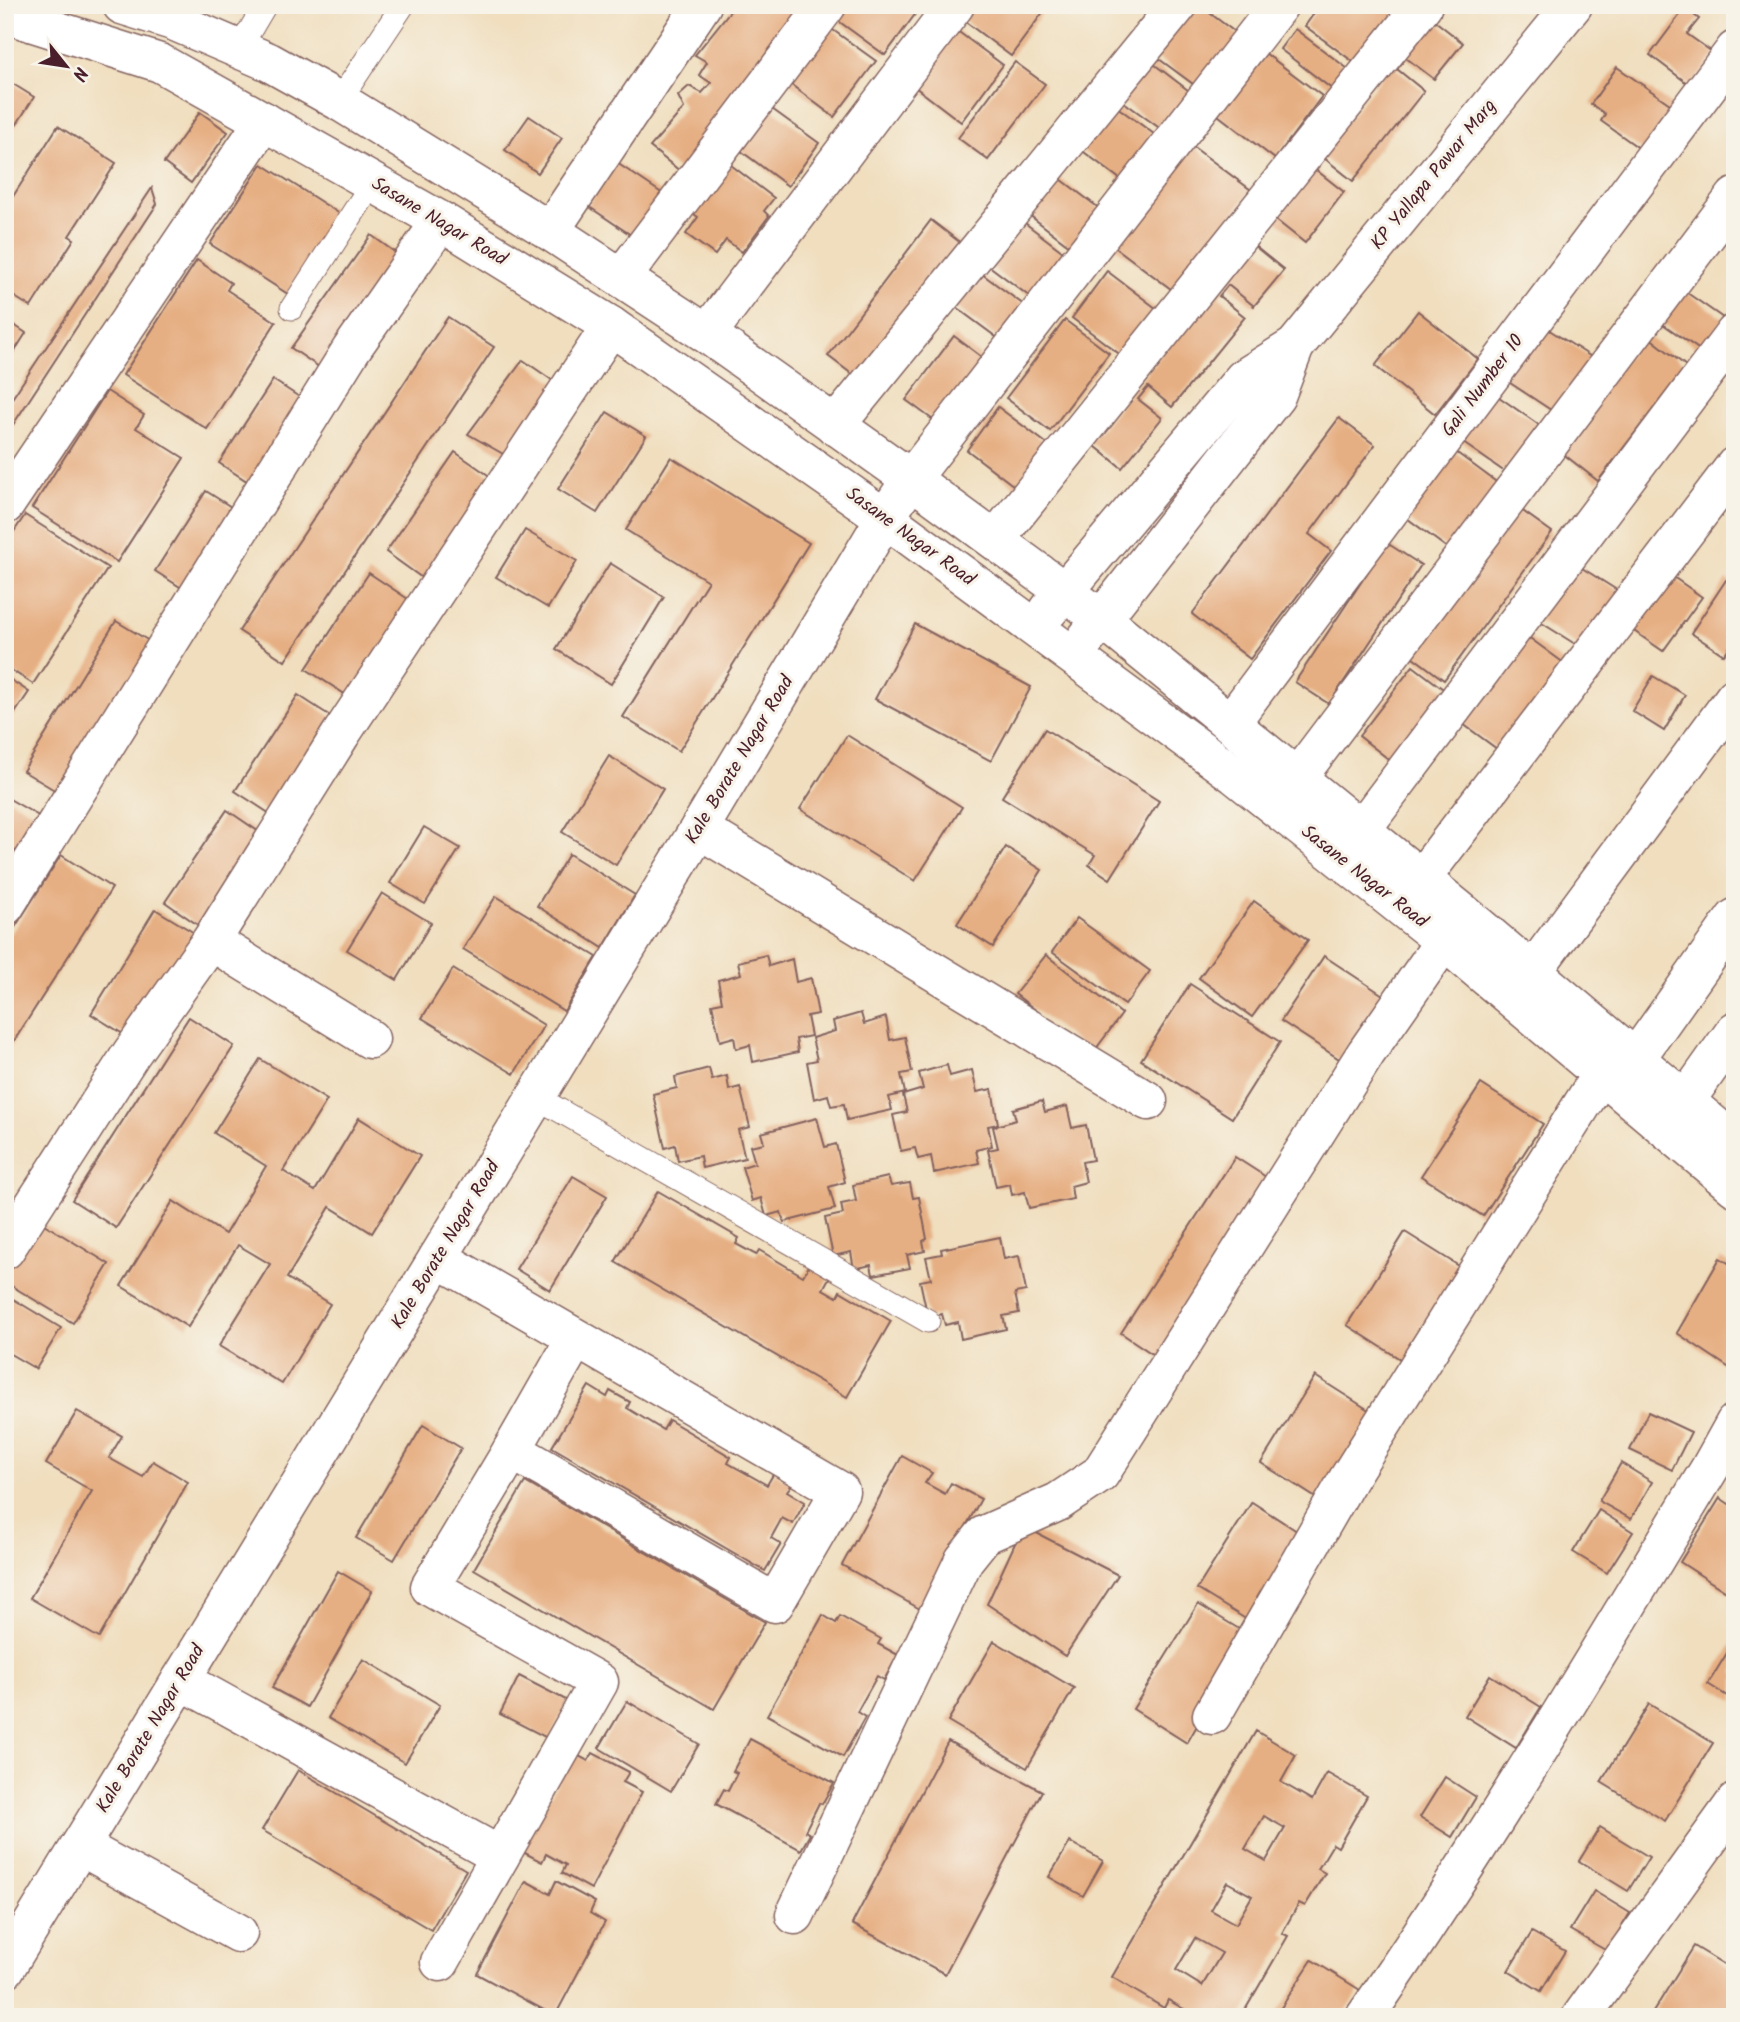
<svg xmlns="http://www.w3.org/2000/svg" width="1740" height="2022" font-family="Kalam,sans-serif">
<rect width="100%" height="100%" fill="#f7f3e8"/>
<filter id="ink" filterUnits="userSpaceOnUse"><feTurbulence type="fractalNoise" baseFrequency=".0143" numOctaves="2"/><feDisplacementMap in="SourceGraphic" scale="14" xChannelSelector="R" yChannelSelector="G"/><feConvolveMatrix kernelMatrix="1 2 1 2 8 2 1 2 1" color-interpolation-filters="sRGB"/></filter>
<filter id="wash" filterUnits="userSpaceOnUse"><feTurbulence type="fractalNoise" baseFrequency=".00686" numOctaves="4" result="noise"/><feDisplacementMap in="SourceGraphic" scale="28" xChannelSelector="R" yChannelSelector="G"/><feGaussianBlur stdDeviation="1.57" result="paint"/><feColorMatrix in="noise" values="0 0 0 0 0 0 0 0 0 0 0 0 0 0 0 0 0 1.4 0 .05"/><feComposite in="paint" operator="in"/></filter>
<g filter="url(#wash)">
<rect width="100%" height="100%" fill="#f0debe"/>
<g id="blocks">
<!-- building -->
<g fill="#e6af83" fill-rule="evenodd">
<path d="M 735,5 L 814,5 L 685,175 L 650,147 L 684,108 L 678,96 L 689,86 L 702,93 L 711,83 L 699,75 L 707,62 L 695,55 Z"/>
<path d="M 847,5 L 922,5 L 885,55 L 837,20 Z"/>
<path d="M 968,5 L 1042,5 L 1046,8 L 1011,56 L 959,17 Z"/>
<path d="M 1187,5 L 1199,5 L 1244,39 L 1204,92 L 1151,53 Z"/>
<path d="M 1320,5 L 1394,5 L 1401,11 L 1359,66 L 1305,26 Z"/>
<path d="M 1685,8 L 1699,19 L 1687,34 L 1715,54 L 1691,86 L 1650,55 Z"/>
<path d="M 1430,17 L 1463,43 L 1434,79 L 1406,58 L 1397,69 L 1424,91 L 1353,181 L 1324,158 L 1315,169 L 1344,192 L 1305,243 L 1271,216 Z"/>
<path d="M 944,21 L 1003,65 L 961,122 L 902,77 Z"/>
<path d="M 826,25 L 876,61 L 834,117 L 785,80 Z"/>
<path d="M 1295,29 L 1356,75 L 1341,96 L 1280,49 Z"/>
<path d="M 1261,50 L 1322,96 L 1275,159 L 1214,112 Z"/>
<path d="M 1146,58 L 1193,94 L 1165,132 L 1117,97 Z"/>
<path d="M 1015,62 L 1045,84 L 988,160 L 958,138 Z"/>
<path d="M 1617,67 L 1677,109 L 1646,153 L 1601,121 L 1605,114 L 1591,104 Z"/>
<path d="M 5,79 L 34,97 L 10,135 L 5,132 Z"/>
<path d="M 1113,104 L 1158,137 L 1124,182 L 1080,149 Z"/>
<path d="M 772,109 L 819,143 L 788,186 L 741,151 Z"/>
<path d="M 200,112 L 228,132 L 191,183 L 164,163 Z"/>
<path d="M 529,116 L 562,138 L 538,173 L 505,150 Z"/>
<path d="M 58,126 L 116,163 L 69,236 L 74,239 L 31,307 L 5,291 L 5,194 L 12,198 Z"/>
<path d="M 1188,143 L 1251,190 L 1175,292 L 1112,245 Z"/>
<path d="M 727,162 L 774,198 L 764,211 L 769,216 L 742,252 L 726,240 L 715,255 L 686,234 L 698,217 L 683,206 Z"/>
<path d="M 617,163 L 666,196 L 637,239 L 588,206 Z"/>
<path d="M 262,164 L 340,214 L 288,294 L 210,244 Z"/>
<path d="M 1053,173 L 1104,212 L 1075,250 L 1024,211 Z"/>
<path d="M 152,188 L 157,204 L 5,437 L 5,409 Z"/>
<path d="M 1017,217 L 1075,261 L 1042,306 L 984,262 Z"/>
<path d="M 931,220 L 962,244 L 860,380 L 828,356 Z"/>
<path d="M 371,235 L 407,261 L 328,373 L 291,348 Z"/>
<path d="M 1252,244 L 1284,270 L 1254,306 L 1228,285 L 1219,296 L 1245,317 L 1172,407 L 1148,387 L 1138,399 L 1162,418 L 1122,468 L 1090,442 Z"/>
<path d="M 197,260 L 231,283 L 227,290 L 276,322 L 207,429 L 123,375 Z"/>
<path d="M 978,271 L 1028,308 L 1003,342 L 953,305 Z"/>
<path d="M 1107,271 L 1165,315 L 1130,362 L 1072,318 Z"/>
<path d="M 1683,290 L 1723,318 L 1700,350 L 1660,322 Z"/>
<path d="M 1418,311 L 1478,359 L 1435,414 L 1375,366 Z"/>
<path d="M 448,317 L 494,347 L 285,661 L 239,631 Z"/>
<path d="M 5,319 L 26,333 L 5,366 Z"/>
<path d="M 1065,320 L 1109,353 L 1050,431 L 1006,398 Z"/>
<path d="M 1540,324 L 1593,358 L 1557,414 L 1504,379 Z"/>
<path d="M 1645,334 L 1686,366 L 1598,481 L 1557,449 Z"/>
<path d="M 954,336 L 996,368 L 944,428 L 906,400 Z"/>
<path d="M 523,360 L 562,387 L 512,459 L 468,434 Z"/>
<path d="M 273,380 L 307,402 L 253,485 L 219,463 Z"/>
<path d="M 107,391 L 144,415 L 136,428 L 184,458 L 117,562 L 32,508 Z"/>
<path d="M 1492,392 L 1539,425 L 1505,472 L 1459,440 Z"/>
<path d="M 998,407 L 1054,449 L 1022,492 L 967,450 Z"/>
<path d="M 607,412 L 646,436 L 597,513 L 558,489 Z"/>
<path d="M 1339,418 L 1375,445 L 1309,534 L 1331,551 L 1250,659 L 1192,614 Z"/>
<path d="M 1449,447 L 1499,484 L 1450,550 L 1400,513 Z"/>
<path d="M 455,452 L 501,484 L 432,585 L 386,552 Z"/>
<path d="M 671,457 L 809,543 L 679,751 L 623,717 L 708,581 L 626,530 Z"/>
<path d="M 206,491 L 239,512 L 188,592 L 155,571 Z"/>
<path d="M 1513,504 L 1552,532 L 1444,680 L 1405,651 Z"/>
<path d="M 25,515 L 108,568 L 33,684 L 5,666 L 5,545 Z"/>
<path d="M 525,530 L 577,561 L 548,608 L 496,577 Z"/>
<path d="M 1387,543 L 1421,565 L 1329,704 L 1295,682 Z"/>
<path d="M 610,563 L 664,597 L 611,684 L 556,649 Z"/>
<path d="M 1574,563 L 1620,592 L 1583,649 L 1537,620 Z"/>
<path d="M 369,573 L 417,605 L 354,700 L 306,669 Z"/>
<path d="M 1669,574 L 1702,597 L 1663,651 L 1631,629 Z"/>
<path d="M 1726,580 L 1735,585 L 1735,639 L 1724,655 L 1691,633 Z"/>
<path d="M 116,621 L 159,647 L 66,797 L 23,771 Z"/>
<path d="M 915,624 L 1031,687 L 991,761 L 875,699 Z"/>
<path d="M 1527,636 L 1572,669 L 1508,757 L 1463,724 Z"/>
<path d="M 1413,666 L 1455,698 L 1401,769 L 1359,736 Z"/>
<path d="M 5,676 L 29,692 L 5,728 Z"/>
<path d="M 1653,676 L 1685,695 L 1664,731 L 1632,711 Z"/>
<path d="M 298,695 L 341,723 L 278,819 L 235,791 Z"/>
<path d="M 1045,729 L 1159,801 L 1110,879 L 1089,865 L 1095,855 L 1002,797 Z"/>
<path d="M 847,735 L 962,807 L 915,881 L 800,809 Z"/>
<path d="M 609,756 L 663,789 L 616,865 L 562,832 Z"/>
<path d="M 6,797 L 49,822 L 28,858 L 5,845 Z"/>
<path d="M 227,810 L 271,840 L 208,932 L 165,902 Z"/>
<path d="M 424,827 L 460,848 L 425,904 L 390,883 Z"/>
<path d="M 1006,847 L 1042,870 L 993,947 L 957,924 Z"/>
<path d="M 569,854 L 635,895 L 603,948 L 537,906 Z"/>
<path d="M 61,855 L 112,888 L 5,1055 L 5,943 Z"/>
<path d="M 382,893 L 431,923 L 397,980 L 347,950 Z"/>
<path d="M 496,896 L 597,957 L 564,1011 L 463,949 Z"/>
<path d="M 1254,901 L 1308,940 L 1252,1017 L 1199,978 Z"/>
<path d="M 155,909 L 201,937 L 136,1042 L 91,1014 Z"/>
<path d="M 1077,918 L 1150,971 L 1125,1005 L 1052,952 Z"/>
<path d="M 766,955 L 769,966 L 792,959 L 796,982 L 811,978 L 818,1014 L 807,1016 L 811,1036 L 796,1039 L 798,1052 L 753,1062 L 750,1045 L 736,1049 L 734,1037 L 720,1041 L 712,1004 L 722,1002 L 718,980 L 741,974 L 738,962 Z"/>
<path d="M 1046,955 L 1122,1014 L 1092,1054 L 1015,994 Z"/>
<path d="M 1324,956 L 1392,1001 L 1350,1066 L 1281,1021 Z"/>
<path d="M 453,969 L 544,1025 L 514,1074 L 422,1018 Z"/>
<path d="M 1190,984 L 1280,1042 L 1232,1118 L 1141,1060 Z"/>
<path d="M 861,1013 L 864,1024 L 886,1017 L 890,1040 L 905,1037 L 912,1072 L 901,1074 L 905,1093 L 889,1097 L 892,1110 L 847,1120 L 844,1104 L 831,1106 L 828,1095 L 814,1099 L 807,1062 L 817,1060 L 812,1038 L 835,1031 L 833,1021 Z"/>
<path d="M 189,1017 L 234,1046 L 116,1228 L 72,1200 Z"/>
<path d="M 260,1059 L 327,1100 L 283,1171 L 315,1191 L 359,1118 L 420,1156 L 372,1233 L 330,1207 L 287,1278 L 330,1304 L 282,1384 L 219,1346 L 270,1264 L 238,1245 L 188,1327 L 121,1286 L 173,1201 L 225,1234 L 266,1166 L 214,1133 Z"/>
<path d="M 947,1065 L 950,1076 L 972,1070 L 977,1092 L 992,1089 L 998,1124 L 988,1126 L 992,1146 L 976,1150 L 979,1163 L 934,1173 L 931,1156 L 918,1159 L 915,1148 L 901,1151 L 893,1115 L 907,1112 L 903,1095 L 923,1089 L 919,1073 Z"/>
<path d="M 709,1068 L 712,1080 L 727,1076 L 729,1090 L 740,1087 L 750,1127 L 738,1130 L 745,1158 L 702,1168 L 700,1156 L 678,1161 L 675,1145 L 665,1148 L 653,1094 L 677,1088 L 675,1077 Z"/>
<path d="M 1481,1084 L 1543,1124 L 1483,1216 L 1421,1176 Z"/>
<path d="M 1042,1101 L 1045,1112 L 1067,1106 L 1072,1128 L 1086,1125 L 1093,1160 L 1082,1162 L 1086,1182 L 1071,1186 L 1073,1199 L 1029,1208 L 1025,1192 L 1012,1195 L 1010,1184 L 996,1187 L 988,1150 L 998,1148 L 993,1127 L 1016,1120 L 1013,1109 Z"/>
<path d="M 817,1118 L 825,1147 L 836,1144 L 845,1182 L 829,1187 L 835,1209 L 784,1222 L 781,1212 L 766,1216 L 761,1198 L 752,1201 L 742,1167 L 755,1163 L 750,1146 L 764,1143 L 761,1133 Z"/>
<path d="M 1235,1157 L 1277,1184 L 1163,1361 L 1121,1333 Z"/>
<path d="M 573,1176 L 607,1196 L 550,1290 L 516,1269 Z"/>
<path d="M 888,1177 L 891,1186 L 910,1183 L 913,1198 L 919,1197 L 927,1239 L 923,1241 L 925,1251 L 907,1255 L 910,1268 L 873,1275 L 871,1265 L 854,1269 L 851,1252 L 833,1256 L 825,1218 L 843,1214 L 841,1204 L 856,1201 L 853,1185 Z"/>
<path d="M 658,1191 L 739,1238 L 736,1244 L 756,1255 L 759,1250 L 803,1276 L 809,1266 L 829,1278 L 823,1289 L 837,1297 L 840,1291 L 891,1321 L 847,1397 L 615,1262 Z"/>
<path d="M 39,1221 L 109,1264 L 73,1323 L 5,1282 L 5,1275 Z"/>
<path d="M 1405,1232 L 1470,1273 L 1411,1366 L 1347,1325 Z"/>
<path d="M 1000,1237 L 1004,1259 L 1019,1256 L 1026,1291 L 1015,1293 L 1019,1313 L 1003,1316 L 1006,1329 L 961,1339 L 958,1322 L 945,1325 L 942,1314 L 928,1318 L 920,1281 L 931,1279 L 926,1257 L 942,1254 L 941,1249 Z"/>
<path d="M 1720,1258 L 1735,1267 L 1734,1371 L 1677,1333 Z"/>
<path d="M 5,1294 L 61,1328 L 36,1369 L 5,1351 Z"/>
<path d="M 1315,1376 L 1378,1416 L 1324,1503 L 1261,1463 Z"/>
<path d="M 589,1386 L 607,1397 L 610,1391 L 630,1402 L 627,1408 L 663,1430 L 669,1420 L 731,1457 L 728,1463 L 767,1485 L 774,1473 L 792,1484 L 787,1491 L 805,1502 L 793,1524 L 782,1518 L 771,1538 L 781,1544 L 765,1571 L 552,1447 Z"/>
<path d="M 77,1411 L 122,1436 L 109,1458 L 143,1477 L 153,1461 L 188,1482 L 99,1638 L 30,1598 L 92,1491 L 46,1464 Z"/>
<path d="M 1648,1412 L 1691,1432 L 1672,1470 L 1630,1450 Z"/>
<path d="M 423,1425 L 461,1448 L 394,1560 L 356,1538 Z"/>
<path d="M 902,1456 L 932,1473 L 925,1483 L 945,1494 L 951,1483 L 981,1499 L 920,1609 L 842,1565 Z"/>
<path d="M 1621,1463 L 1652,1482 L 1631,1519 L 1599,1501 Z"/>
<path d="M 525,1482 L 765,1622 L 714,1709 L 474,1569 Z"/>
<path d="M 1720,1498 L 1735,1508 L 1735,1582 L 1728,1593 L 1680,1562 Z"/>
<path d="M 1252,1502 L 1303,1535 L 1249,1621 L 1197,1589 Z"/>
<path d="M 1599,1510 L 1633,1532 L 1607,1573 L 1573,1552 Z"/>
<path d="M 1023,1526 L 1118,1575 L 1065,1656 L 987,1604 Z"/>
<path d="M 338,1571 L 372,1591 L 307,1707 L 272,1688 Z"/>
<path d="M 1198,1604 L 1249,1635 L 1187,1743 L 1133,1709 Z"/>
<path d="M 823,1615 L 836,1623 L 840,1616 L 881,1639 L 878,1644 L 898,1655 L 884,1680 L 877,1676 L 857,1712 L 865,1717 L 843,1757 L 767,1715 Z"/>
<path d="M 1735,1640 L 1735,1701 L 1708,1684 Z"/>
<path d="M 994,1641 L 1074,1688 L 1027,1768 L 948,1721 Z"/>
<path d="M 363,1659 L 440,1705 L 405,1763 L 328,1718 Z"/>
<path d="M 1490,1675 L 1541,1707 L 1516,1748 L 1465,1716 Z"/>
<path d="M 519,1676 L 568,1701 L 549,1739 L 500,1714 Z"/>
<path d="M 627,1701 L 699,1744 L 671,1791 L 599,1748 Z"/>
<path d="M 1649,1704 L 1713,1743 L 1665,1821 L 1601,1782 Z"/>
<path d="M 1256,1731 L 1296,1755 L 1281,1782 L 1312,1800 L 1327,1773 L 1367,1796 L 1338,1847 L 1333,1844 L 1318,1869 L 1325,1873 L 1305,1906 L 1299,1903 L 1282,1933 L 1288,1936 L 1241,2017 L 1184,2017 L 1187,2011 L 1168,2000 L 1164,2008 L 1112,1977 ZM 1264,1816 L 1285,1828 L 1266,1861 L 1245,1849 ZM 1227,1882 L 1252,1896 L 1236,1924 L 1211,1910 ZM 1195,1938 L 1222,1953 L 1202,1986 L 1176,1970 Z"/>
<path d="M 750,1739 L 834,1783 L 822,1804 L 819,1803 L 805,1831 L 810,1834 L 801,1850 L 716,1804 L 724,1789 L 728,1791 L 737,1773 L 733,1771 Z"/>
<path d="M 948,1741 L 1042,1791 L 945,1974 L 852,1924 Z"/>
<path d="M 573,1753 L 588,1761 L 593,1753 L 629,1772 L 623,1782 L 642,1792 L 591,1889 L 562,1873 L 566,1865 L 546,1854 L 542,1862 L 521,1851 Z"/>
<path d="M 298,1770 L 466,1870 L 431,1930 L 262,1830 Z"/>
<path d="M 1445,1777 L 1476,1797 L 1452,1837 L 1420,1817 Z"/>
<path d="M 1600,1827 L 1649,1857 L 1628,1891 L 1579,1861 Z"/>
<path d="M 1070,1842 L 1103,1861 L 1083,1896 L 1049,1877 Z"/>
<path d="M 526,1881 L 550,1894 L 556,1881 L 595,1902 L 590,1913 L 605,1922 L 555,2016 L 477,1974 Z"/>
<path d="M 1594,1891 L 1630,1913 L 1607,1951 L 1570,1930 Z"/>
<path d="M 1532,1932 L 1565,1951 L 1541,1991 L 1508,1971 Z"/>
<path d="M 1694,1946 L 1735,1971 L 1735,2017 L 1650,2017 Z"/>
<path d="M 1312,1960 L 1360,1990 L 1343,2017 L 1275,2017 Z"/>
</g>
</g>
</g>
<g filter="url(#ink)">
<use href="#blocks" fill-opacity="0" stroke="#84625e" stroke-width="2"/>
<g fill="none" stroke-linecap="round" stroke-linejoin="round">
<!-- service casing -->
<g stroke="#84625e" stroke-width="25">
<g id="service">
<path d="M 239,49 L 265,5"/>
<path d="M 339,101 L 403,5"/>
<path d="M 292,308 L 373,182"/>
<path d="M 536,1097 L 928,1321"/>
</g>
</g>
<!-- minor casing -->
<g stroke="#84625e" stroke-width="41">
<g id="minor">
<path d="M 550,231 L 702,5"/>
<path d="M 622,277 L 827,5"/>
<path d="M 707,334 L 955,5"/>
<path d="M 835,426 L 1178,5"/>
<path d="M 5,505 L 264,121"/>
<path d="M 885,518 L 911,479 L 1279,5"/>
<path d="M 995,540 L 1423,5"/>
<path d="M 1231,722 L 1735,50"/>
<path d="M 1297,778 L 1735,197"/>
<path d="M 699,829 L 1148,1101"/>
<path d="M 1361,830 L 1735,333"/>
<path d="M 1421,879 L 1735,466"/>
<path d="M 5,906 L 351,350 L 441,221"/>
<path d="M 211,941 L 370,1039"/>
<path d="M 1532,972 L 1735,697"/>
<path d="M 1636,1058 L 1735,918"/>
<path d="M 1686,1100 L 1735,1031"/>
<path d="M 5,1250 L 131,1054 L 211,941 L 341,734 L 611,326"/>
<path d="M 438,1258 L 840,1491 L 775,1603 L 512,1450 L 576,1338"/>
<path d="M 181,1680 L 500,1856"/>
<path d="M 1212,1715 L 1348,1479 L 1602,1073 L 1621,1049"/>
<path d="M 80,1846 L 238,1933"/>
<path d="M 795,1915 L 964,1560 L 984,1535 L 1058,1502 L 1100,1474 L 1366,1053 L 1444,941"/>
<path d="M 440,1962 L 599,1682 L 430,1587 L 512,1450"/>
<path d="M 1365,2017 C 1488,1839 1598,1653 1710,1468 L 1735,1423"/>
<path d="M 1581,2017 L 1735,1803"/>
</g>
</g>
<!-- tertiary casing -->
<g stroke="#84625e" stroke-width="41">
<g id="tertiary">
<path d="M 122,5 L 173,21 L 269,62 L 339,101 L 550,231 L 707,334 L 911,479 L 1102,619 L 1463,913 L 1735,1143"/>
<path d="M 5,14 L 160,63 L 441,221 L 611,326 L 885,518 L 1235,775 L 1444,941 L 1735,1187"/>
<path d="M 1049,610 L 1244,378 L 1295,346 L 1573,5"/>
<path d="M 1086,639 L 1276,396 L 1295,346"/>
<path d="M 5,1969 L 699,829 L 885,518"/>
</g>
</g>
<!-- service -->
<use href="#service" stroke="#fff" stroke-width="23"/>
<!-- minor -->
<use href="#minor" stroke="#fff" stroke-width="38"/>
<!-- tertiary -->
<use href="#tertiary" stroke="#fff" stroke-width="38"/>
</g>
</g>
<g text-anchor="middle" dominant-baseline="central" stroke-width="6" stroke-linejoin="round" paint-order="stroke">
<!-- street labels -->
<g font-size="19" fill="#4a1f2b" stroke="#f7f3e8">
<text transform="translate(1434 175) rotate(-51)">KP Yallapa Pawar Marg</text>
<text transform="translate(439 222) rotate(31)">Sasane Nagar Road</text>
<text transform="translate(1483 386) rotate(-53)">Gali Number 10</text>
<text transform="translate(910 537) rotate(36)">Sasane Nagar Road</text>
<text transform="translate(740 760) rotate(-59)">Kale Borate Nagar Road</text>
<text transform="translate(1364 877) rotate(38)">Sasane Nagar Road</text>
<text transform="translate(446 1245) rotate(-59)">Kale Borate Nagar Road</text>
<text transform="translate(151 1729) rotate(-59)">Kale Borate Nagar Road</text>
</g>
</g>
<!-- margin -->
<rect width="1740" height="2022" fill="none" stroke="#f7f3e8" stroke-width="28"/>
<!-- north arrow -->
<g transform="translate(66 66) rotate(120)" stroke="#f7f3e8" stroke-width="5" paint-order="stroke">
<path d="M0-5L12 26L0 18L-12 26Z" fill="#4a1f2b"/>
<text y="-10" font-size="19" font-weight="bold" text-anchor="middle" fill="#4a1f2b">N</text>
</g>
</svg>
